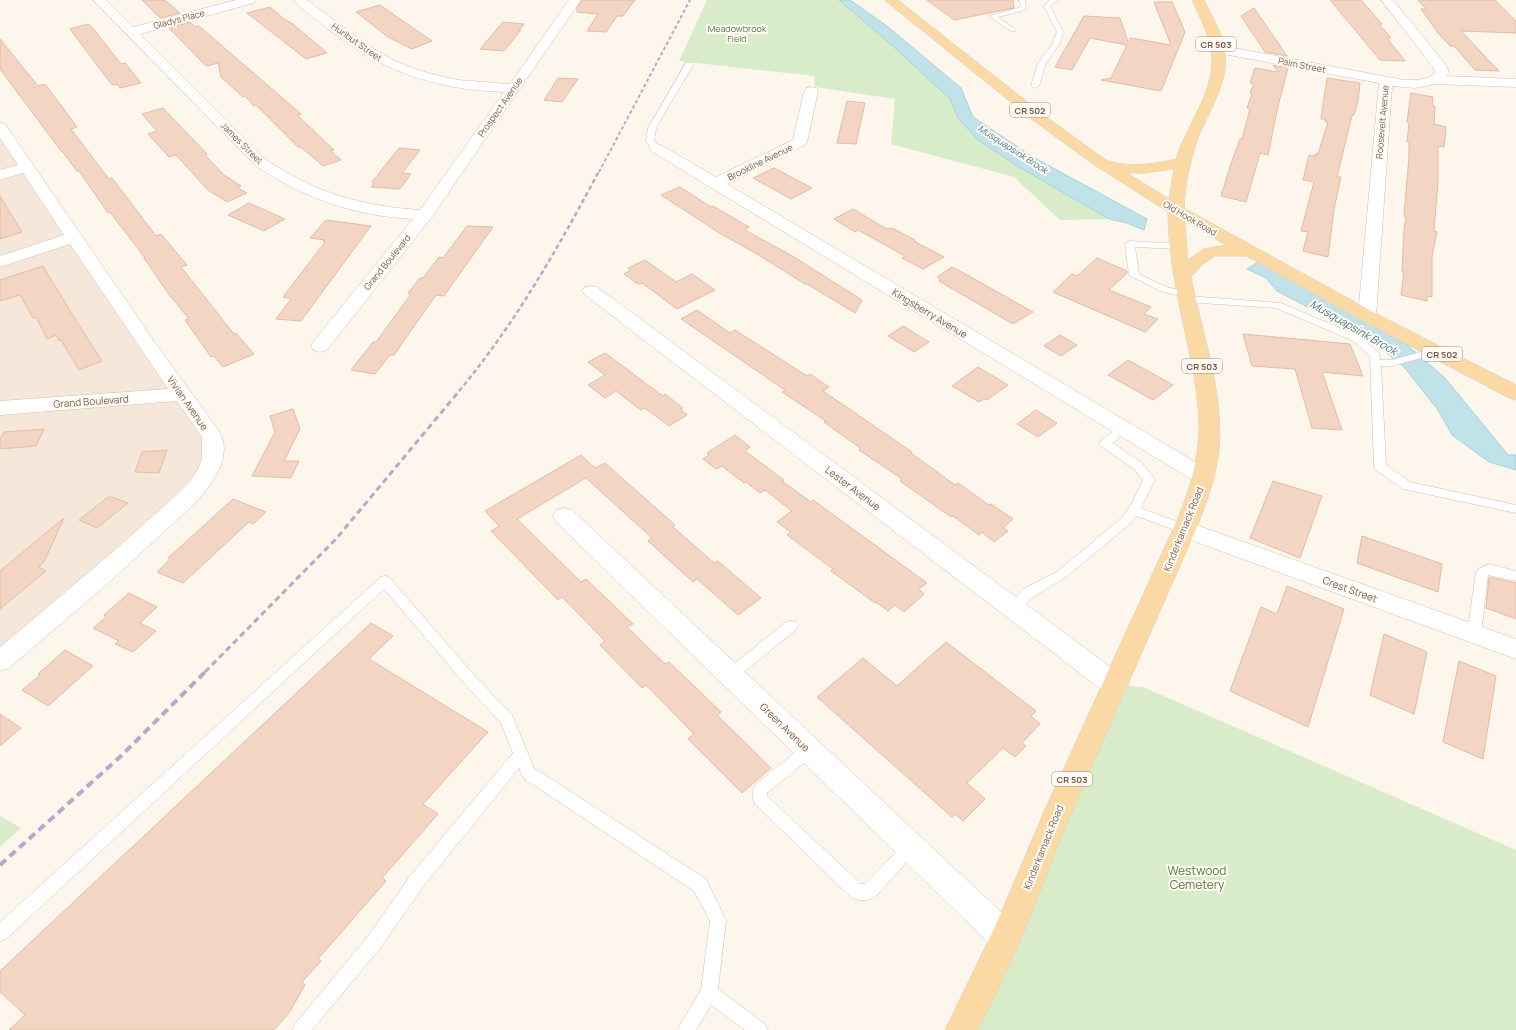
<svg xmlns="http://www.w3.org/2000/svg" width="1516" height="1030" font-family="Manrope,sans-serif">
<rect width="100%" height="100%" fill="#fdf6ec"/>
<!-- residential -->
<path fill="#f5e8da" d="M 0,127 L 212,436 L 211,464 L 0,661 Z"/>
<!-- green -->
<g fill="#d8ecc9">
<path d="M 707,0 L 839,0 L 895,48 L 950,99 L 958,118 L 978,140 L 1019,167 L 1109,219 L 1060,220 L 1014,177 L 891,144 L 895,99 L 815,87 L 814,76 L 679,61 Z"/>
<path d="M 1115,685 L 1143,687 L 1516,850 L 1516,1030 L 963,1030 Z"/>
<path d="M 0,816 L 21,828 L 0,847 Z"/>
</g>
<!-- water -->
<g fill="#bfe3e8" stroke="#a5d3da">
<path d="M 839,0 L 850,0 L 887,26 L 961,88 L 973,117 L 1033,157 L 1147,219 L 1144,230 L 1127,223 L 1109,219 L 1019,167 L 978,140 L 958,118 L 950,99 L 895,48 Z"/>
<path d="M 1258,262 L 1407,345 L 1445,378 L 1508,455 L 1516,455 L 1516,470 L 1489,462 L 1452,435 L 1438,410 L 1404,367 L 1378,346 L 1346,327 L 1277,291 L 1266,278 L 1247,269 Z"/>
</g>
<!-- building -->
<g fill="#f3d5c3" stroke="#e6bba3">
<path d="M 142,0 L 165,0 L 180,13 L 160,18 Z"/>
<path d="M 582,0 L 635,0 L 623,16 L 617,16 L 606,32 L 587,31 L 598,14 L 577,12 L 577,8 Z"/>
<path d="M 927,0 L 1013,0 L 1014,8 L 954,20 Z"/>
<path d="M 1330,0 L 1361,0 L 1382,24 L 1379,24 L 1391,38 L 1387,38 L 1405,61 L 1380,60 Z"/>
<path d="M 1418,0 L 1495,0 L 1516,21 L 1516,33 L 1461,31 L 1499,71 L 1475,70 L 1454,46 L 1450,46 L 1438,33 L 1421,9 L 1426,9 Z"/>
<path d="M 1154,2 L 1172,2 L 1185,32 L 1161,91 L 1101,80 L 1111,78 L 1127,45 L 1090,38 L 1072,70 L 1055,67 L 1084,16 L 1120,18 L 1128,42 L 1131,38 L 1171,45 Z"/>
<path d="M 380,5 L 432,41 L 412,49 L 388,37 L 356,12 Z"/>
<path d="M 270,7 L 284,19 L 293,24 L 327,53 L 306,59 L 247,13 Z"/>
<path d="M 1254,8 L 1287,56 L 1265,52 L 1241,16 Z"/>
<path d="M 190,22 L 195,27 L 199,26 L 301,114 L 297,115 L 334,150 L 331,151 L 341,160 L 323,166 L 301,147 L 298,147 L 256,105 L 254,106 L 245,96 L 243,97 L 221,77 L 218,63 L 207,66 L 204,64 L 169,28 Z"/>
<path d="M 503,22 L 524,24 L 519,30 L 521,30 L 504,51 L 480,49 Z"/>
<path d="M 88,24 L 92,27 L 121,64 L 125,63 L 141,83 L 120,88 L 117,84 L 112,85 L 70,29 Z"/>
<path d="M 0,39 L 38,86 L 45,84 L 77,127 L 71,129 L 109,179 L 112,178 L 156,236 L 161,234 L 187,265 L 181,267 L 234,334 L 236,333 L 254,354 L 223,367 L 214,356 L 211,357 L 185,320 L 189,319 L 168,293 L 144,258 L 145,258 L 110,212 L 108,213 L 79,171 L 77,171 L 62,151 L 61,151 L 0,69 Z"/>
<path d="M 1273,65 L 1288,68 L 1278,106 L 1268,155 L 1260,153 L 1246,202 L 1221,196 L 1231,164 L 1240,139 L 1242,139 L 1250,109 L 1247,108 L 1252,94 L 1250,93 L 1254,84 L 1250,83 L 1255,68 L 1278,72 Z"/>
<path d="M 558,78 L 578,79 L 562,102 L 544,100 Z"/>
<path d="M 1327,78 L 1360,83 L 1358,101 L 1354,115 L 1352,115 L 1337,177 L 1341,177 L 1334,209 L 1328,257 L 1303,251 L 1308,232 L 1301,231 L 1314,182 L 1303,180 L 1309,155 L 1316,156 L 1316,153 L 1318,154 L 1328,122 L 1325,122 L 1325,119 L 1321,119 Z"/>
<path d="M 1411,93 L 1433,97 L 1432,105 L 1435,106 L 1434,124 L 1446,127 L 1444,147 L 1438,146 L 1438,181 L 1434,231 L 1437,232 L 1432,256 L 1432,297 L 1427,296 L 1427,301 L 1401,295 L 1404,272 L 1402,272 L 1404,230 L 1406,217 L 1404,216 L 1409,156 L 1409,142 L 1407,142 L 1409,123 L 1407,122 Z"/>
<path d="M 847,101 L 865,103 L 856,144 L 837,143 Z"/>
<path d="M 163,108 L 207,154 L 205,155 L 224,175 L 241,186 L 237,187 L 247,193 L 227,202 L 208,190 L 176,155 L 169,157 L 148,134 L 157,131 L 142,114 Z"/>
<path d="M 399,148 L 420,150 L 402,173 L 411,174 L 400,189 L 371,187 L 374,183 L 372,182 Z"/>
<path d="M 774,168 L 812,188 L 791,199 L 753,178 Z"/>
<path d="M 680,187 L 711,207 L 713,206 L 749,227 L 745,230 L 794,257 L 862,300 L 855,313 L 807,284 L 805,284 L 757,254 L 721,234 L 661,195 Z"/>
<path d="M 0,196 L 22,232 L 0,239 Z"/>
<path d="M 249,203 L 285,219 L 264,231 L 228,215 Z"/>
<path d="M 853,209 L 885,228 L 890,229 L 892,228 L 915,240 L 914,241 L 944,257 L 923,269 L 902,258 L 905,256 L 858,230 L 855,232 L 834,219 Z"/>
<path d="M 326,220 L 371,226 L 301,321 L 276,319 L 291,299 L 283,297 L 325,242 L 323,241 L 325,240 L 310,238 Z"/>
<path d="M 467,226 L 493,227 L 444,296 L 436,295 L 394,355 L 390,355 L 375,374 L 351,370 L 373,342 L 376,342 L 411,294 L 408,293 L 420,278 L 423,278 L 439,257 L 443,258 Z"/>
<path d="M 1097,258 L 1127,271 L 1127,273 L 1109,290 L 1151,307 L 1144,314 L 1158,319 L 1145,332 L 1053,292 L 1072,274 L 1077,276 Z"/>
<path d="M 645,260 L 676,282 L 692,274 L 715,290 L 677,309 L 642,283 L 638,284 L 624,274 L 631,270 L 628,268 Z"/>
<path d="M 43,266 L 77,322 L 102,361 L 79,370 L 61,340 L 59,341 L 56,335 L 47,339 L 36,317 L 33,318 L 20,295 L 0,301 L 0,280 Z"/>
<path d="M 952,267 L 969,276 L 1033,312 L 1013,324 L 939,281 L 941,280 L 937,277 Z"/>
<path d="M 697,310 L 730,333 L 735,330 L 807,376 L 810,374 L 829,387 L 823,391 L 912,452 L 911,453 L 955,485 L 958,483 L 989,505 L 991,504 L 1013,519 L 1003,528 L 1008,531 L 994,542 L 982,532 L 979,535 L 953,516 L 951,517 L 900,481 L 902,479 L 859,450 L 860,448 L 824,422 L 826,421 L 782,392 L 785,390 L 681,319 Z"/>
<path d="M 903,326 L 929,342 L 914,352 L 888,336 Z"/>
<path d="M 1243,334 L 1350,344 L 1363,376 L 1322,372 L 1342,430 L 1312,428 L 1295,369 L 1252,366 Z"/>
<path d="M 1060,335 L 1077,345 L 1061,356 L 1044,346 Z"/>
<path d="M 605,353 L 663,396 L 665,394 L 683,408 L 680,409 L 687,415 L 669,426 L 645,408 L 641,410 L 616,391 L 605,398 L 588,385 L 605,375 L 588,362 Z"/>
<path d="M 1128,360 L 1173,385 L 1153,400 L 1108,375 Z"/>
<path d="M 978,367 L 1008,385 L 987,400 L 984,399 L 979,402 L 952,386 Z"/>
<path d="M 293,409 L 300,429 L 284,461 L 299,461 L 291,478 L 252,476 L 275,432 L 270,416 Z"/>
<path d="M 1036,410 L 1057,423 L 1038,437 L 1017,424 Z"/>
<path d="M 44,429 L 36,446 L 0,449 L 0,439 L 4,432 Z"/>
<path d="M 735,435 L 750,447 L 745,451 L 784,480 L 782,481 L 811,502 L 813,500 L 927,583 L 919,589 L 924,594 L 904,612 L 895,605 L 888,611 L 876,602 L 875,603 L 831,571 L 833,569 L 787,535 L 791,532 L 777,522 L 792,511 L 765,490 L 760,493 L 746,482 L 744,483 L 722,466 L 716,469 L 703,459 L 709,455 L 707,453 Z"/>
<path d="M 167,450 L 159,473 L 135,472 L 142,452 Z"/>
<path d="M 581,455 L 595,468 L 605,463 L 675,525 L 673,527 L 714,563 L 718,561 L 761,598 L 738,615 L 697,579 L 693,582 L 648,541 L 652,538 L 586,478 L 517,519 L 581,582 L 586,579 L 633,624 L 627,627 L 665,664 L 669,662 L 721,712 L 717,715 L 771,768 L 742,793 L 688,739 L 694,734 L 646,685 L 642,688 L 600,645 L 605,641 L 562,597 L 558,600 L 491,531 L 499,526 L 485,511 Z"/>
<path d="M 1273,481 L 1322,496 L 1300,558 L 1250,538 Z"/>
<path d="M 108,497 L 112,497 L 128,503 L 97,528 L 79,520 Z"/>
<path d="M 233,499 L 266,512 L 253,524 L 249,522 L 183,583 L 157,572 L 170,559 L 168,558 Z"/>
<path d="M 64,518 L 44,562 L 39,567 L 46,571 L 0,609 L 0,571 Z"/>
<path d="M 1362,536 L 1442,564 L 1438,592 L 1357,563 Z"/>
<path d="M 1489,577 L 1516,583 L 1516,619 L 1486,608 Z"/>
<path d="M 1287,586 L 1344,609 L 1308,727 L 1230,691 L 1261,607 L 1277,614 Z"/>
<path d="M 129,593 L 157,607 L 140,623 L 156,631 L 133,652 L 115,644 L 119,641 L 93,628 L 106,617 L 104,615 Z"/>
<path d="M 371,623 L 393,636 L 369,659 L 488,732 L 423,804 L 438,814 L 382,878 L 386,881 L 318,959 L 321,961 L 302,982 L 305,985 L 289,1013 L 274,1030 L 9,1030 L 25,1015 L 0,992 L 0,971 Z"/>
<path d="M 1384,634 L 1427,652 L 1414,714 L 1370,695 Z"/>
<path d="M 946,642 L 1036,711 L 1031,716 L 1040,724 L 1022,743 L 1026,746 L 1015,757 L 1003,748 L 967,783 L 985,799 L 963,821 L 955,814 L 952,817 L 817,697 L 863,658 L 897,686 Z"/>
<path d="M 65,650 L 93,666 L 48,706 L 22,690 L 40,675 L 38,674 Z"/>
<path d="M 1459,661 L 1496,676 L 1483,759 L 1443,742 Z"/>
<path d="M 0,714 L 21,728 L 0,746 Z"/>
</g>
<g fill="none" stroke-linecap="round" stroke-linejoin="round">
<!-- lane casing -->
<g stroke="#d1beb0" stroke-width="1">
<g id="lane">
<path d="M 1019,0 L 1025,0 L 1026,8 L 1022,11 L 998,17 L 1015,29 L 1015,31 L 1011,31 L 989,16 L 1018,8 L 1021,6 Z"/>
<path d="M 1050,0 L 1058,0 L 1050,6 L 1063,32 L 1059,45 L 1046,63 L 1039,86 L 1035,88 L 1031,86 L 1038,63 L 1052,45 L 1057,32 L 1044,6 Z"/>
<path d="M 686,63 L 692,63 L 693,65 L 656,128 L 654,141 L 660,148 L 659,150 L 653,150 L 646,141 L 648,128 Z"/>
<path d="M 1130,241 L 1180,244 L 1182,246 L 1180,248 L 1177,249 L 1135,247 L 1139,274 L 1166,287 L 1188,292 L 1190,294 L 1188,296 L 1281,303 L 1361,337 L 1379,353 L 1380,360 L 1392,360 L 1435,348 L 1439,349 L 1440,351 L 1439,353 L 1392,366 L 1381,366 L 1386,465 L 1410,482 L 1516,505 L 1516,513 L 1403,489 L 1376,470 L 1374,467 L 1370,356 L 1353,341 L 1276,308 L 1187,302 L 1182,299 L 1184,297 L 1160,291 L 1129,275 L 1125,244 Z"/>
<path d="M 1123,425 L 1127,426 L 1129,429 L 1113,443 L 1142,463 L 1155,480 L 1141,508 L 1189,526 L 1191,529 L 1189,532 L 1185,534 L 1181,532 L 1136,516 L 1131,523 L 1066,577 L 1033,597 L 1019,612 L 1014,613 L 1009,612 L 1008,608 L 1023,589 L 1058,571 L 1123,517 L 1132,503 L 1143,480 L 1134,469 L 1101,446 L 1099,443 L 1119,426 Z"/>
<path d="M 1489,564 L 1516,571 L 1516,581 L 1488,575 L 1481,634 L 1479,638 L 1474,639 L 1469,638 L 1467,634 L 1476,572 L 1478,569 Z"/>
<path d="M 385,576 L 389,577 L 474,675 L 512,715 L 534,768 L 706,879 L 726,920 L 718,989 L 765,1024 L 768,1030 L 745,1030 L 711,1005 L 696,1030 L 677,1030 L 701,990 L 710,921 L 694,891 L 523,778 L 519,768 L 422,888 L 381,947 L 312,1030 L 292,1030 L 295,1024 L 369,935 L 410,876 L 513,753 L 501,723 L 464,683 L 384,589 L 6,939 L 0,941 L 0,922 L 381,577 Z"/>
<path d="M 791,621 L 796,622 L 798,626 L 796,630 L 735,679 L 730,681 L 725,679 L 723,675 L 725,671 L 786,622 Z"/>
<path d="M 809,743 L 814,745 L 816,750 L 814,755 L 767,793 L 767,796 L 861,884 L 865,884 L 906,842 L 911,840 L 916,842 L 919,847 L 916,852 L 874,898 C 866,901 860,901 852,898 L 755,804 C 752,797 752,792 755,785 L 804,745 Z"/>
</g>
</g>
<!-- street casing -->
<g stroke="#d1beb0" stroke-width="1">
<g id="street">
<path d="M 93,0 L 106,0 L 133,27 L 236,0 L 256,0 L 254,3 L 140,34 L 265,159 C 315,193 361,206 420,210 L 504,92 C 431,89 381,71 324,26 C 315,18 301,10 294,0 L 307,0 L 366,44 L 393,60 L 410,67 L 428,73 L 458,80 L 510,84 L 569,0 L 581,0 L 431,218 L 327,350 L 320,352 L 313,350 L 311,346 L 313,342 L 413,219 C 355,216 302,198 255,165 Z"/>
<path d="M 1381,0 L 1393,0 L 1446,65 L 1449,73 L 1446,76 L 1516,79 L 1516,87 L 1436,84 L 1415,88 L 1392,86 L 1376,316 L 1373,320 L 1367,322 L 1361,320 L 1358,316 L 1379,83 L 1218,53 L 1213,52 L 1212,49 L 1213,46 L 1218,45 L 1404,80 C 1415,80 1426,81 1435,73 L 1434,68 Z"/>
<path d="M 811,87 L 816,88 L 818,91 L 807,142 L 805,145 L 727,184 L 1212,472 L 1215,477 L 1212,482 L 1204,485 L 1196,482 L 710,187 L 651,151 L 649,148 L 651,145 L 656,144 L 661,145 L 716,177 L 793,140 L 804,91 L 806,88 Z"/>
<path d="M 0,123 L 5,124 L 156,344 L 219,431 C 234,456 211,487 194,504 L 105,586 L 9,668 L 0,671 L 0,647 L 108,556 L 172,499 L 191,480 L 198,469 L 202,459 L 202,437 L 177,401 L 0,415 L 0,401 L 168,389 L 70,244 L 0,267 L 0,256 L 64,235 L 23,173 L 0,180 L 0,170 L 18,165 L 0,138 Z"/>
<path d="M 591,286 L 597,287 L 1124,677 L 1128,685 L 1124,693 L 1115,696 L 1106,693 L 585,295 L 582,291 L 585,287 Z"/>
<path d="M 564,508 L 572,510 L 1017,927 L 1021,938 L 1017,949 L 1006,953 L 995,949 L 556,522 L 553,516 L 556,510 Z"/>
<path d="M 1185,521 L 1516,639 L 1516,659 L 1177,535 L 1174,529 L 1177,523 Z"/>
</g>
</g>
<!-- primary casing -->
<g stroke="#dad1cd" stroke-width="1">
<path id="primary" d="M 885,0 L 898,0 L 1044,115 L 1103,158 C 1121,169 1157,164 1176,159 C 1187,123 1218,88 1211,49 C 1208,32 1199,16 1192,0 L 1204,0 C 1212,16 1222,33 1225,51 C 1229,84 1209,110 1198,138 C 1190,161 1185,184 1184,208 L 1373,312 L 1516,385 L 1516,400 L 1509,398 L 1361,320 L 1246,256 L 1215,256 L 1203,264 L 1191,277 C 1202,334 1224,392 1219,450 C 1216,478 1206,504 1196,529 L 1067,823 L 1017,949 L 978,1030 L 945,1030 L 995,927 L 1043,814 L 1178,518 C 1190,489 1199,459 1199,427 C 1199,394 1191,361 1184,328 C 1176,289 1168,252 1168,212 L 1093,164 L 1034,121 ZM 1174,169 L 1169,199 L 1127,173 L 1146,173 ZM 1185,221 L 1226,245 L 1204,249 L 1188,260 Z"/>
</g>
<!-- lane -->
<use href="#lane" fill="#fff" fill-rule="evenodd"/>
<!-- street -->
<use href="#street" fill="#fff" fill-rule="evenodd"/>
<!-- primary -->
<use href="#primary" fill="#fbd9a5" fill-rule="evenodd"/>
<!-- rail-far3 -->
<path stroke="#b9a8c9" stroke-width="2" stroke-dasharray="3.5 2.5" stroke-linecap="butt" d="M 599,172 L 690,0"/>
<!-- rail-far2 -->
<path stroke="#b9a8c9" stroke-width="2.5" stroke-dasharray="4.5 3" stroke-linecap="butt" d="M 459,391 C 515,324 558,248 599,171"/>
<!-- rail-far1 -->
<path stroke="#b9a8c9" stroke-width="3" stroke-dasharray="6 4" stroke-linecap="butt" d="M 205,672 L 336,539 L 460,390"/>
<!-- rail -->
<path stroke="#b9a8c9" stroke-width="4" stroke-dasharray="8 5" stroke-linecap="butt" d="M 0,865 L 121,756 L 206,671"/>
</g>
<g text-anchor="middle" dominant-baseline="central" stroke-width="4" stroke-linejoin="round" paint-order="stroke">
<!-- far-street labels -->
<g font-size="9" fill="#7a5c4d" stroke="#fffaf3">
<text transform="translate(179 19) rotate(-15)">Gladys Place</text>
<text transform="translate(357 42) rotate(35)">Hurlbut Street</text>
<text transform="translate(1302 65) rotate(11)">Palm Street</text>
<text transform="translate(500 107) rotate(-55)">Prospect Avenue</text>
<text transform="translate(1382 122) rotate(-85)">Roosevelt Avenue</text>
<text transform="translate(242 143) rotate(45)">James Street</text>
<text transform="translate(760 162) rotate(-26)">Brookline Avenue</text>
<text transform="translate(1190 218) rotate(30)">Old Hook Road</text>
<text transform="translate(387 262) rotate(-51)">Grand Boulevard</text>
</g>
<!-- far-park labels -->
<g font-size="9" fill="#537a41" stroke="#fffaf3">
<text x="737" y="28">Meadowbrook<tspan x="737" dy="10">Field</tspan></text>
</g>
<!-- shield labels -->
<g fill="#fffaf3" stroke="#a28b7f" stroke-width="1">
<rect x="1196" y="37" width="40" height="14" rx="3"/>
<rect x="1010" y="103" width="40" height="14" rx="3"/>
<rect x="1422" y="347" width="40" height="14" rx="3"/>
<rect x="1182" y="359" width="40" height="14" rx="3"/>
<rect x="1052" y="772" width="40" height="14" rx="3"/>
</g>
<g font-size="9" font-weight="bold" fill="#7a5c4d">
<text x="1216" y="44">CR 503</text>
<text x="1030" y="110">CR 502</text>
<text x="1442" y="354">CR 502</text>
<text x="1202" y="366">CR 503</text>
<text x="1072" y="779">CR 503</text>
</g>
<!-- far-water labels -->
<g font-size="9" font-style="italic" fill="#437c86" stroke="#fffaf3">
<text transform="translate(1013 149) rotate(33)">Musquapsink Brook</text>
</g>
<!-- street labels -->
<g font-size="10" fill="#7a5c4d" stroke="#fffaf3">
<text transform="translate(930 313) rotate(31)">Kingsberry Avenue</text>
<text transform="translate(91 401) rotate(-4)">Grand Boulevard</text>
<text transform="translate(188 403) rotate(55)">Vivian Avenue</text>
<text transform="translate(853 488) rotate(37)">Lester Avenue</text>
<text transform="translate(1183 529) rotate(-68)">Kinderkamack Road</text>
<text transform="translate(1350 589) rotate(20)">Crest Street</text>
<text transform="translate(785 727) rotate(44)">Green Avenue</text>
<text transform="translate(1043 847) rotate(-68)">Kinderkamack Road</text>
</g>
<!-- water labels -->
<g font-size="11" font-style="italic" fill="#437c86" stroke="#fffaf3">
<text transform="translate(1354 327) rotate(30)">Musquapsink Brook</text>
</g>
<!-- near-park labels -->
<g font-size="12" fill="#537a41" stroke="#fffaf3">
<text x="1197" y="870">Westwood<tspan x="1197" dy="14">Cemetery</tspan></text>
</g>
</g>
</svg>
